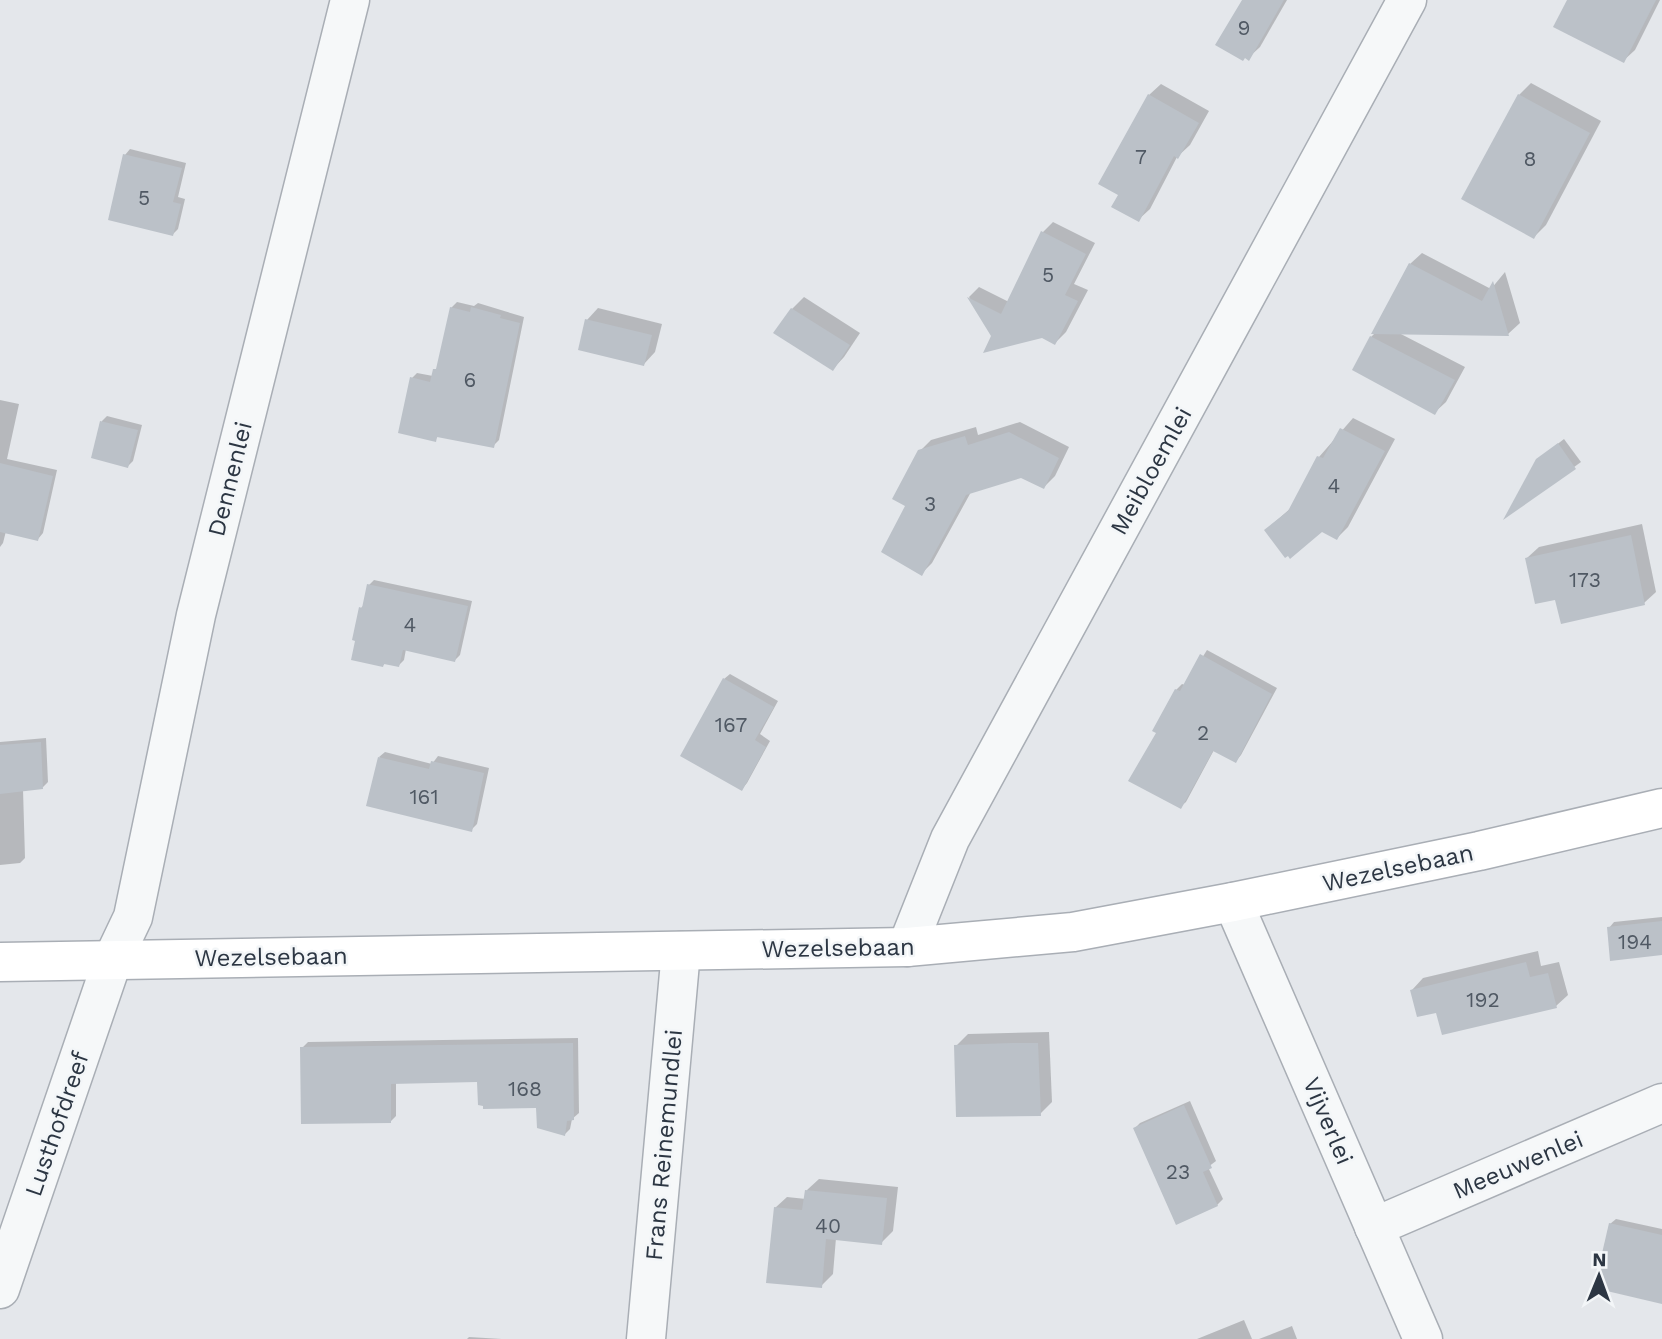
<svg xmlns="http://www.w3.org/2000/svg" width="1662" height="1339" font-family="'Work Sans',sans-serif">
	<style>
		.shadow { fill: #0003 }
		.building { fill: #bbc1c8 }
		.lines { fill: none; stroke-linecap: round; stroke-linejoin: round }
		.street-casing { stroke: #a9aeb5; stroke-width: 41 }
		.secondary-casing { stroke: #a9aeb5; stroke-width: 41 }
		.street { stroke: #f6f8f9; stroke-width: 38 }
		.secondary { stroke: #fff; stroke-width: 38 }
		.labels { text-anchor: middle; dominant-baseline: central; stroke-width: 5; stroke-linejoin: round; paint-order: stroke }
		.number-label { font-size: 21px; fill: #505964 }
		.street-label { font-size: 24px; fill: #2c3643; stroke: #f3f6f8 }
	</style>
	<rect width="100%" height="100%" fill="#e4e7eb"/>
	<g class="shadow">
		<polygon points="1244,0 1287,0 1260,47 1248,58"/>
		<polygon points="1569,0 1660,0 1635,50 1623,61"/>
		<polygon points="1531,83 1601,121 1546,225 1534,237 1519,95"/>
		<polygon points="1161,84 1209,111 1190,145 1177,157 1150,209 1138,220 1121,194 1149,95"/>
		<polygon points="130,149 186,163 178,197 185,199 178,229 173,234 125,155"/>
		<polygon points="1053,222 1095,243 1074,284 1088,290 1066,332 1055,343 1042,336 993,336 969,297 979,287 1009,302 1042,233"/>
		<polygon points="1422,253 1491,289 1505,272 1520,323 1508,334 1397,332 1465,367 1446,402 1434,413 1371,337 1376,332 1410,264"/>
		<polygon points="804,297 860,333 844,357 833,369 776,332 792,309"/>
		<polygon points="457,302 474,306 478,303 524,317 499,440 493,446 439,435 435,440 412,378 417,373 433,376 438,366 451,308"/>
		<polygon points="598,308 662,324 655,352 644,364 587,320"/>
		<polygon points="0,400 19,404 7,459 57,470 43,533 38,539 6,531 3,543 0,547"/>
		<polygon points="107,416 142,425 133,461 128,466 93,457 102,421"/>
		<polygon points="1353,418 1395,439 1348,527 1337,538 1321,530 1266,530 1292,507 1319,457"/>
		<polygon points="1020,422 1069,447 1055,476 1044,487 1021,477 971,492 932,563 921,574 907,506 920,451 931,440 976,427 978,435"/>
		<polygon points="1564,439 1581,462 1508,515 1537,460"/>
		<polygon points="1642,524 1656,592 1644,603 1556,598 1527,558 1539,547"/>
		<polygon points="374,580 472,601 460,655 455,660 406,649 404,660 398,666 386,663 383,665 361,608 365,604 369,585"/>
		<polygon points="1207,650 1277,688 1241,755 1236,761 1214,750 1186,802 1180,807 1158,732 1176,690 1182,684 1185,685"/>
		<polygon points="730,674 778,701 760,734 770,741 747,783 742,789 724,679"/>
		<polygon points="46,738 48,782 43,787 23,789 25,858 20,863 0,865 0,742"/>
		<polygon points="385,752 432,764 438,756 489,768 477,824 471,830 379,757"/>
		<polygon points="1662,917 1662,953 1609,928 1614,922"/>
		<polygon points="1538,951 1541,966 1559,962 1568,995 1556,1006 1438,1011 1412,990 1423,978"/>
		<polygon points="1049,1032 1052,1102 1040,1114 956,1046 968,1034"/>
		<polygon points="578,1038 579,1113 572,1119 570,1129 565,1134 538,1106 479,1080 396,1082 396,1116 390,1122 302,1048 308,1042"/>
		<polygon points="1190,1101 1216,1161 1208,1167 1223,1199 1217,1205 1135,1128 1140,1123"/>
		<polygon points="819,1179 898,1187 893,1231 881,1243 836,1238 833,1274 821,1286 775,1208 787,1197 806,1199 807,1190"/>
		<polygon points="1616,1219 1662,1229 1662,1302 1610,1224"/>
		<polygon points="1244,1320 1252,1339 1197,1339"/>
		<polygon points="1292,1326 1297,1339 1259,1339"/>
		<polygon points="469,1337 502,1339 467,1339"/>
	</g>
	<g class="building">
		<polygon points="1242,0 1284,0 1249,61 1245,58 1243,61 1215,45"/>
		<polygon points="1567,0 1656,0 1624,63 1553,27"/>
		<polygon points="1148,94 1199,123 1178,159 1174,156 1139,222 1111,207 1118,195 1098,184"/>
		<polygon points="1518,94 1590,133 1534,239 1461,199"/>
		<polygon points="123,154 182,168 173,202 181,204 173,236 108,220"/>
		<polygon points="1041,231 1086,254 1065,295 1078,301 1055,345 1042,338 983,353 991,336 967,297 1001,314"/>
		<polygon points="1409,263 1482,301 1493,281 1509,336 1371,334"/>
		<polygon points="450,307 470,312 471,307 501,315 500,318 520,323 494,448 437,437 436,442 398,433 410,377 430,382 433,369 436,369"/>
		<polygon points="791,308 850,345 833,371 773,333"/>
		<polygon points="585,319 652,335 644,366 578,350"/>
		<polygon points="1370,336 1455,380 1435,415 1352,370"/>
		<polygon points="100,421 138,430 128,468 91,458"/>
		<polygon points="1340,428 1385,451 1337,540 1322,532 1290,559 1288,556 1285,558 1264,530 1288,511 1317,456 1323,458"/>
		<polygon points="1009,432 1059,458 1044,489 1021,478 966,495 922,576 881,552 905,506 892,499 918,450 965,436 968,445"/>
		<polygon points="1558,443 1576,469 1503,520 1536,459"/>
		<polygon points="0,463 53,476 38,541 0,532"/>
		<polygon points="1631,535 1645,605 1561,624 1555,600 1535,604 1525,558"/>
		<polygon points="367,584 468,606 455,662 403,650 399,667 384,664 383,667 351,660 355,641 352,640 359,607 362,608"/>
		<polygon points="1200,654 1272,694 1236,763 1213,751 1181,809 1128,781 1156,733 1152,731 1175,689 1180,691"/>
		<polygon points="723,678 774,707 755,740 766,747 742,791 680,756"/>
		<polygon points="41,742 43,789 0,794 0,745"/>
		<polygon points="378,757 429,769 431,761 484,773 472,832 366,806"/>
		<polygon points="1662,921 1662,955 1610,961 1607,927"/>
		<polygon points="1526,962 1530,977 1548,973 1557,1008 1442,1035 1436,1013 1417,1017 1410,990"/>
		<polygon points="573,1043 574,1120 567,1121 565,1136 537,1128 536,1108 483,1109 483,1106 478,1105 477,1082 391,1084 391,1123 301,1124 300,1047"/>
		<polygon points="1012,1043 1038,1043 1041,1116 956,1117 954,1045"/>
		<polygon points="1184,1105 1212,1168 1203,1172 1218,1206 1176,1225 1133,1128"/>
		<polygon points="805,1190 887,1198 882,1245 826,1239 822,1288 766,1283 774,1207 802,1210"/>
		<polygon points="1609,1223 1662,1235 1662,1304 1594,1288"/>
	</g>
	<g class="lines">
		<defs>
			<g id="street">
				<polyline points="1233,902 1423,1339"/>
				<polyline points="907,947 950,839 1407,0"/>
				<polyline points="1374,1227 1662,1103"/>
				<polyline points="0,1289 113,959 133,917 196,615 350,0"/>
				<polyline points="646,1339 681,951"/>
			</g>
			<polyline id="secondary" points="0,962 907,947 1073,932 1233,902 1479,851 1662,808"/>
		</defs>
		<use href="#street" class="street-casing"/>
		<use href="#secondary" class="secondary-casing"/>
		<use href="#street" class="street"/>
		<use href="#secondary" class="secondary"/>
	</g>
	<g class="labels">
		<g class="number-label">
			<text x="1244" y="27">9</text>
			<text x="1141" y="156">7</text>
			<text x="1530" y="158">8</text>
			<text x="144" y="197">5</text>
			<text x="1048" y="274">5</text>
			<text x="470" y="379">6</text>
			<text x="1334" y="485">4</text>
			<text x="930" y="503">3</text>
			<text x="1585" y="579">173</text>
			<text x="410" y="624">4</text>
			<text x="731" y="724">167</text>
			<text x="1203" y="732">2</text>
			<text x="424" y="796">161</text>
			<text x="1635" y="941">194</text>
			<text x="1483" y="999">192</text>
			<text x="525" y="1088">168</text>
			<text x="1178" y="1171">23</text>
			<text x="828" y="1225">40</text>
		</g>
		<g class="street-label">
			<text transform="translate(1151 471) rotate(-61)">Meibloemlei</text>
			<text transform="translate(230 479) rotate(-76)">Dennenlei</text>
			<text transform="translate(1398 868) rotate(-12)">Wezelsebaan</text>
			<text transform="translate(838 948) rotate(-1)">Wezelsebaan</text>
			<text transform="translate(271 957) rotate(-1)">Wezelsebaan</text>
			<text transform="translate(1328 1121) rotate(67)">Vijverlei</text>
			<text transform="translate(57 1124) rotate(-71)">Lusthofdreef</text>
			<text transform="translate(664 1145) rotate(-85)">Frans Reinemundlei</text>
			<text transform="translate(1518 1165) rotate(-23)">Meeuwenlei</text>
		</g>
	</g>
	<g transform="translate(1599 1276) rotate(1)" stroke="#f3f6f8" stroke-width="5" paint-order="stroke">
	<path d="M0-5L12 26L0 18L-12 26Z" fill="#2c3643"/>
	<text y="-10" font-size="19" font-weight="bold" text-anchor="middle" fill="#2c3643">N</text>
	</g>
</svg>
